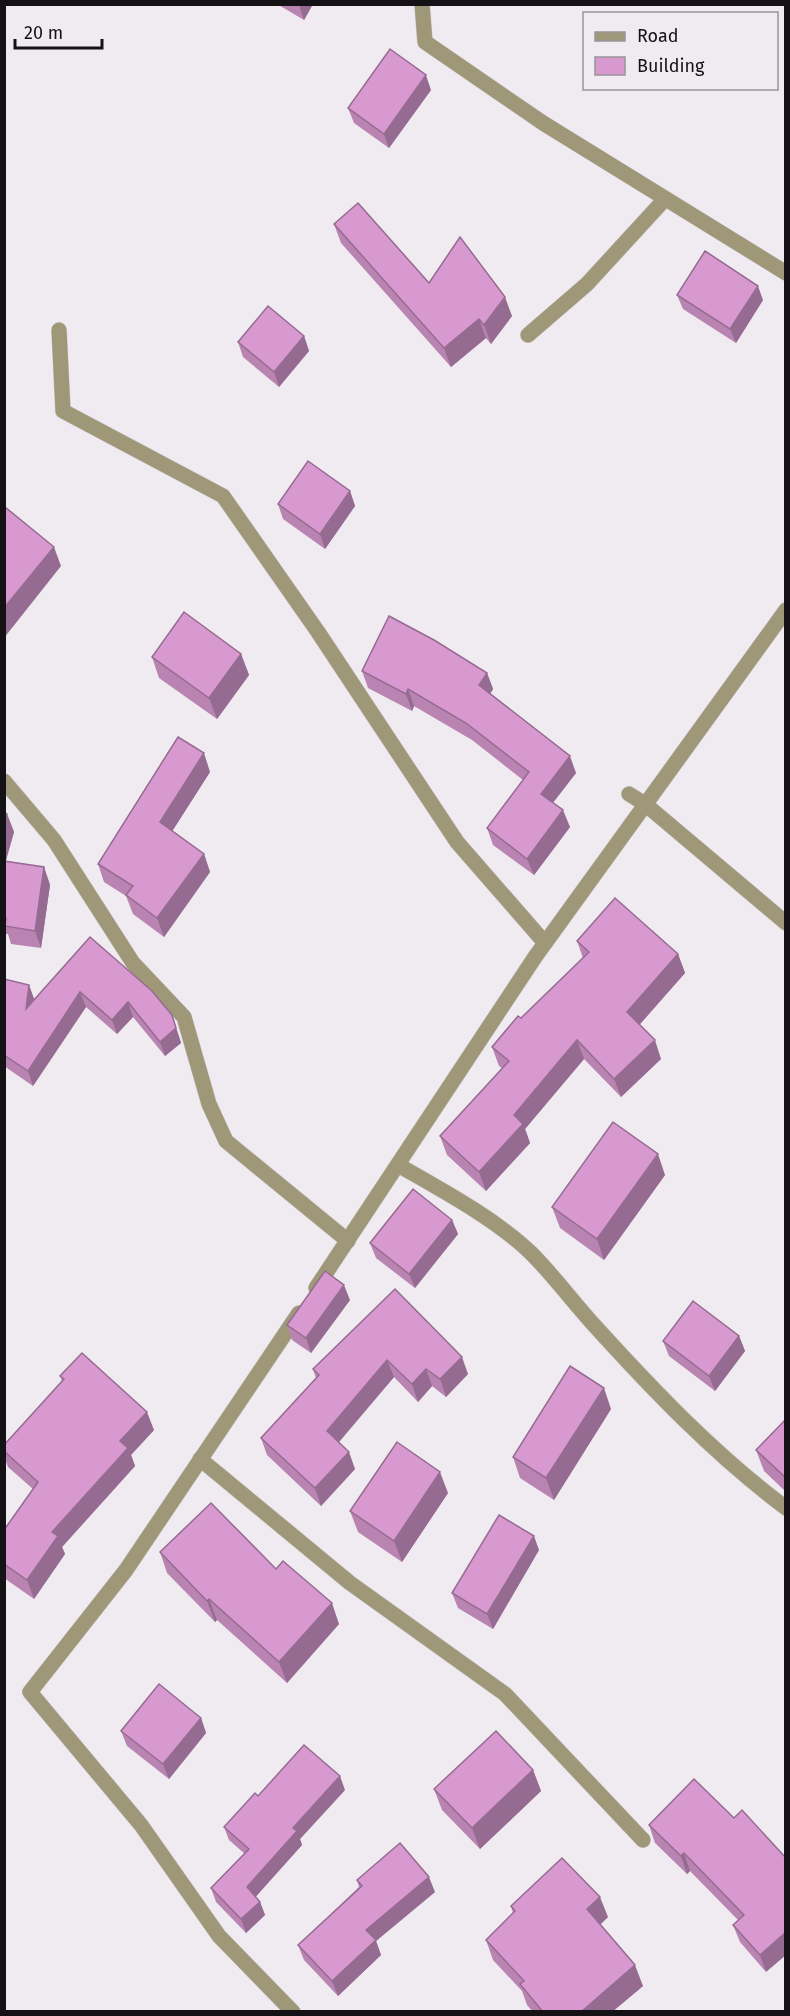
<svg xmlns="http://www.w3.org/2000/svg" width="790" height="2016" font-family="'Fira Sans',sans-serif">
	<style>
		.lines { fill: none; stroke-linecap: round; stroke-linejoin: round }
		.minor-casing { stroke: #cdc8ce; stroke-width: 16 }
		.minor { stroke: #9e9878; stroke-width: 15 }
		.wall { fill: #b984b2 }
		.shaded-wall { fill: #966b91 }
		.building { fill: #d799cf; stroke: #966b91; stroke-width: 1.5 }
	</style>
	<rect width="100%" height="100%" fill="#f0ebf1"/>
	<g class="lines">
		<defs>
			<g id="minor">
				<polyline points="422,4 425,42 543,123 786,273"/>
				<polyline points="59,330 63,411 223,496 318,632 457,842 545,943"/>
				<polyline points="528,335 587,284 665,199"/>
				<polyline points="4,781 54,840 133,963 184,1017 209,1104 226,1141 348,1241"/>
				<polyline points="629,794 645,804 786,923"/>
				<path d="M398 1165C440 1189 496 1219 531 1253 554 1276 573 1302 594 1325 653 1390 715 1455 786 1508"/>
				<polyline points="316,1288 535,957 786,610"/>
				<polyline points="200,1459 350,1583 505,1694 643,1840"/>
				<polyline points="293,2012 219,1936 141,1825 30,1692 126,1570 299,1313"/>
			</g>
		</defs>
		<use href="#minor" class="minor-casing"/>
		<use href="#minor" class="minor"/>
	</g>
	<g class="wall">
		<polygon points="277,4 313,4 304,20"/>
		<polygon points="431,90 389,148 354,123 348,108"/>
		<polygon points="334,224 429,283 512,316 491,344 486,338 451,367 341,243"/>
		<polygon points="677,295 763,300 736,343 683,309"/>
		<polygon points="304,336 309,351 279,387 243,357 238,342"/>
		<polygon points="350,491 355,506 325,549 283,519 278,504"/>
		<polygon points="241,654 249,675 217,719 159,678 152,657"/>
		<polygon points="362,671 487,673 493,689 490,694 576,773 553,803 570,827 534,875 493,845 487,828 523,780 472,740 414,706 412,711 368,688"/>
		<polygon points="210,772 172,831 204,854 210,872 164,937 133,914 126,896 104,882 98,864"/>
		<polygon points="7,814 14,832 6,861 44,867 50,885 41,948 11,944 8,934 4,934 4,824"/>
		<polygon points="90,937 172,1015 181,1043 165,1056 133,1017 117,1034 86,1007 33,1086 4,1066 4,979 29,985 34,999"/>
		<polygon points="577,941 678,954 685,973 639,1025 661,1059 621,1097 584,1059 525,1129 530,1143 486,1191 447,1155 440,1136 502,1068 499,1066 492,1047 583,958"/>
		<polygon points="665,1175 604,1260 560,1228 552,1207"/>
		<polygon points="452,1220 458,1234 415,1288 376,1258 370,1243"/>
		<polygon points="395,1289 468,1374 446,1397 432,1386 418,1402 394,1377 339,1442 355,1469 321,1506 267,1455 261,1438 316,1378 313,1369"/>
		<polygon points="350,1300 311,1353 292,1340 287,1325"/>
		<polygon points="739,1336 745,1351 715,1391 669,1356 663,1341"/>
		<polygon points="60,1376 154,1430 131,1455 135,1466 62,1547 65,1554 34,1599 4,1578 4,1530 33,1489 8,1467 4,1456 4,1445 62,1381"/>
		<polygon points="611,1409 554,1500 520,1478 513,1457"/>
		<polygon points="786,1419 786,1492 764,1471 756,1450"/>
		<polygon points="448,1493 402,1562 358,1532 350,1511"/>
		<polygon points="539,1550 493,1629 458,1608 452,1593"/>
		<polygon points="160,1552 276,1569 339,1624 287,1683 217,1620 215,1622 167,1573"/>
		<polygon points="201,1718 206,1733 169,1779 127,1746 121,1731"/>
		<polygon points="533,1770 541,1791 480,1849 442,1810 434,1789"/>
		<polygon points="345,1790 300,1839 302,1845 255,1897 260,1902 265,1915 246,1933 216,1902 211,1888 245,1854 229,1840 224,1827 258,1796"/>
		<polygon points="734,1818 766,1972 740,1942 733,1925 738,1920 690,1871 687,1874 655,1843 649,1825"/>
		<polygon points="357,1880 435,1892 376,1941 381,1955 338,1996 304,1960 298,1945 359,1887"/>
		<polygon points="511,1906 608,1917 600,1924 643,1986 612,2012 533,2012 527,2005 522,1991 493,1960 486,1940 513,1913"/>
	</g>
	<g class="shaded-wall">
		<polygon points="299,4 313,4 304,20 299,5"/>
		<polygon points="426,75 431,90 389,148 384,134"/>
		<polygon points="758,286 763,300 736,343 730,329"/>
		<polygon points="505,297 512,316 491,344 484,325"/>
		<polygon points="479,319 486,338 451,367 444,348"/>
		<polygon points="304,336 309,351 279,387 274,372"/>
		<polygon points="350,491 355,506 325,549 320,534"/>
		<polygon points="54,547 61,566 4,638 4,608"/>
		<polygon points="241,654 249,675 217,719 209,698"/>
		<polygon points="487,673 493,689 485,702 479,685"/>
		<polygon points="408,689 414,706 412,711 406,694"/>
		<polygon points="204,753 210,772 166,841 160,822"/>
		<polygon points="570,756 576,773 547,810 541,794"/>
		<polygon points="563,810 570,827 534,875 527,859"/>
		<polygon points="7,814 14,832 4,866 4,824"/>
		<polygon points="204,854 210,872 164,937 157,918"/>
		<polygon points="44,867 50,885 41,948 35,931"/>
		<polygon points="678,954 685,973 634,1031 627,1012"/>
		<polygon points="29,985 34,999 26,1009"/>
		<polygon points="80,992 86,1007 33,1086 28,1071"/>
		<polygon points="128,1002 133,1017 117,1034 112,1020"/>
		<polygon points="172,1015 181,1043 165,1056 160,1042"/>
		<polygon points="577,1040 584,1059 525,1129 530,1143 486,1191 479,1172 514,1115"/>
		<polygon points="655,1040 661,1059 621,1097 614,1079"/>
		<polygon points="658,1154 665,1175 604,1260 597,1239"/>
		<polygon points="452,1220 458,1234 415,1288 409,1274"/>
		<polygon points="344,1285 350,1300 311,1353 306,1338"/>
		<polygon points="739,1336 745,1351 715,1391 709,1376"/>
		<polygon points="462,1357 468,1374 446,1397 440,1379"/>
		<polygon points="387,1360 394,1377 333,1449 327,1431"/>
		<polygon points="426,1369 432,1386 418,1402 412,1384"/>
		<polygon points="604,1388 611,1409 554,1500 546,1478"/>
		<polygon points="147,1412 154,1430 131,1455 135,1466 62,1547 65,1554 34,1599 27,1580 52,1532 120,1441"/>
		<polygon points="349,1452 355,1469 321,1506 315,1488"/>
		<polygon points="440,1472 448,1493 402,1562 394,1541"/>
		<polygon points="534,1536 539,1550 493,1629 487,1614"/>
		<polygon points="209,1599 217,1620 215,1622 207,1601"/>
		<polygon points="332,1603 339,1624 287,1683 279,1662"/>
		<polygon points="201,1718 206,1733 169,1779 163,1764"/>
		<polygon points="533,1770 541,1791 480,1849 472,1828"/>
		<polygon points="340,1776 345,1790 300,1839 302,1845 252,1901 247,1887 293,1828"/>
		<polygon points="684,1853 690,1871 687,1874 681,1856"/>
		<polygon points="429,1877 435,1892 376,1941 381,1955 338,1996 332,1981 366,1930"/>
		<polygon points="600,1897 608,1917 595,1930 587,1909"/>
		<polygon points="260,1902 265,1915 246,1933 241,1919"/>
		<polygon points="786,1932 786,1955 766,1972 760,1955"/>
		<polygon points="635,1965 643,1986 612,2012 581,2012"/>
	</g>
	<g class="building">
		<polygon points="390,49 426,75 384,134 348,108"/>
		<polygon points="358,203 429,283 460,237 505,297 484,325 479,319 444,348 334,224"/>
		<polygon points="705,251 758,286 730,329 677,295"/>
		<polygon points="268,306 304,336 274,372 238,342"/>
		<polygon points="308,461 350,491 320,534 278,504"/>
		<polygon points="5,507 54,547 4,608 4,508"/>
		<polygon points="184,612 241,654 209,698 152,657"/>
		<polygon points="389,616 434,640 487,673 479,685 570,756 541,794 563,810 527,859 487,828 529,772 466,723 408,689 406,694 362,671"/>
		<polygon points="178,737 204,753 160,822 204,854 157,918 126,895 133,886 98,864"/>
		<polygon points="4,813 7,814 4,824"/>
		<polygon points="4,861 44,867 35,931 5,926 6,918 4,917"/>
		<polygon points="615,898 678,954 627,1012 655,1040 614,1079 577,1040 514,1115 523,1124 479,1172 440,1136 509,1061 492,1047 518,1016 521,1018 589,952 577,941"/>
		<polygon points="90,937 152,991 172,1015 176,1028 160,1042 128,1002 112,1020 80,992 28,1071 4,1055 4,979 29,985 26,1009"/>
		<polygon points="613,1122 658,1154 597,1239 552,1207"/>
		<polygon points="413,1189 452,1220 409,1274 370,1243"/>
		<polygon points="325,1271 344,1285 306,1338 287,1325"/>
		<polygon points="395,1289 462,1357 440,1379 426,1369 412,1384 387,1360 327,1431 349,1452 315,1488 261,1438 319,1375 313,1369"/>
		<polygon points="693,1301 739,1336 709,1376 663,1341"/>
		<polygon points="82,1353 147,1412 120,1441 128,1448 52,1532 58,1536 27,1580 4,1564 4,1530 38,1482 4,1451 4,1445 64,1379 60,1376"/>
		<polygon points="570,1366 604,1388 546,1478 513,1457"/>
		<polygon points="786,1419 786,1478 756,1450"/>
		<polygon points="397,1442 440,1472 394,1541 350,1511"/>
		<polygon points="211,1503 276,1569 283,1561 332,1603 279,1662 209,1599 207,1601 160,1552"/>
		<polygon points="499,1515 534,1536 487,1614 452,1593"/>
		<polygon points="159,1684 201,1718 163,1764 121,1731"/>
		<polygon points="496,1731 533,1770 472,1828 434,1789"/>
		<polygon points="304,1745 340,1776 293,1828 297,1831 247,1887 260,1902 241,1919 211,1888 249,1849 224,1827 255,1793 258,1796"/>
		<polygon points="694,1779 734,1818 742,1810 786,1858 786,1932 760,1955 733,1925 744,1915 684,1853 681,1856 649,1825"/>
		<polygon points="400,1843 429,1877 366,1930 376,1940 332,1981 298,1945 362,1886 357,1880"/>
		<polygon points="562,1858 600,1897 587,1909 635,1965 581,2012 543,2012 520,1984 524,1981 486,1940 515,1911 511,1906"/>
	</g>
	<rect width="790" height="2016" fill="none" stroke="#141214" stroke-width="12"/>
	<rect x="583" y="12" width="195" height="78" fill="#f0ebf1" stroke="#989499" stroke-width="1.5"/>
	<rect x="595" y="32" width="30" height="9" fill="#9e9878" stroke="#989499" stroke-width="1.5"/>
	<text x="637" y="42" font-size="18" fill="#141214">Road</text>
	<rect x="595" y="57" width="30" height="18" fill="#d799cf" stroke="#989499" stroke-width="1.5"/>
	<text x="637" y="72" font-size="18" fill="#141214">Building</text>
	<path d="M15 39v9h87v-9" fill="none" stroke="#141214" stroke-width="3"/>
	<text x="24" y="39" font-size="18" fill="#141214" stroke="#f0ebf1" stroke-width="4.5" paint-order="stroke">20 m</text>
</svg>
